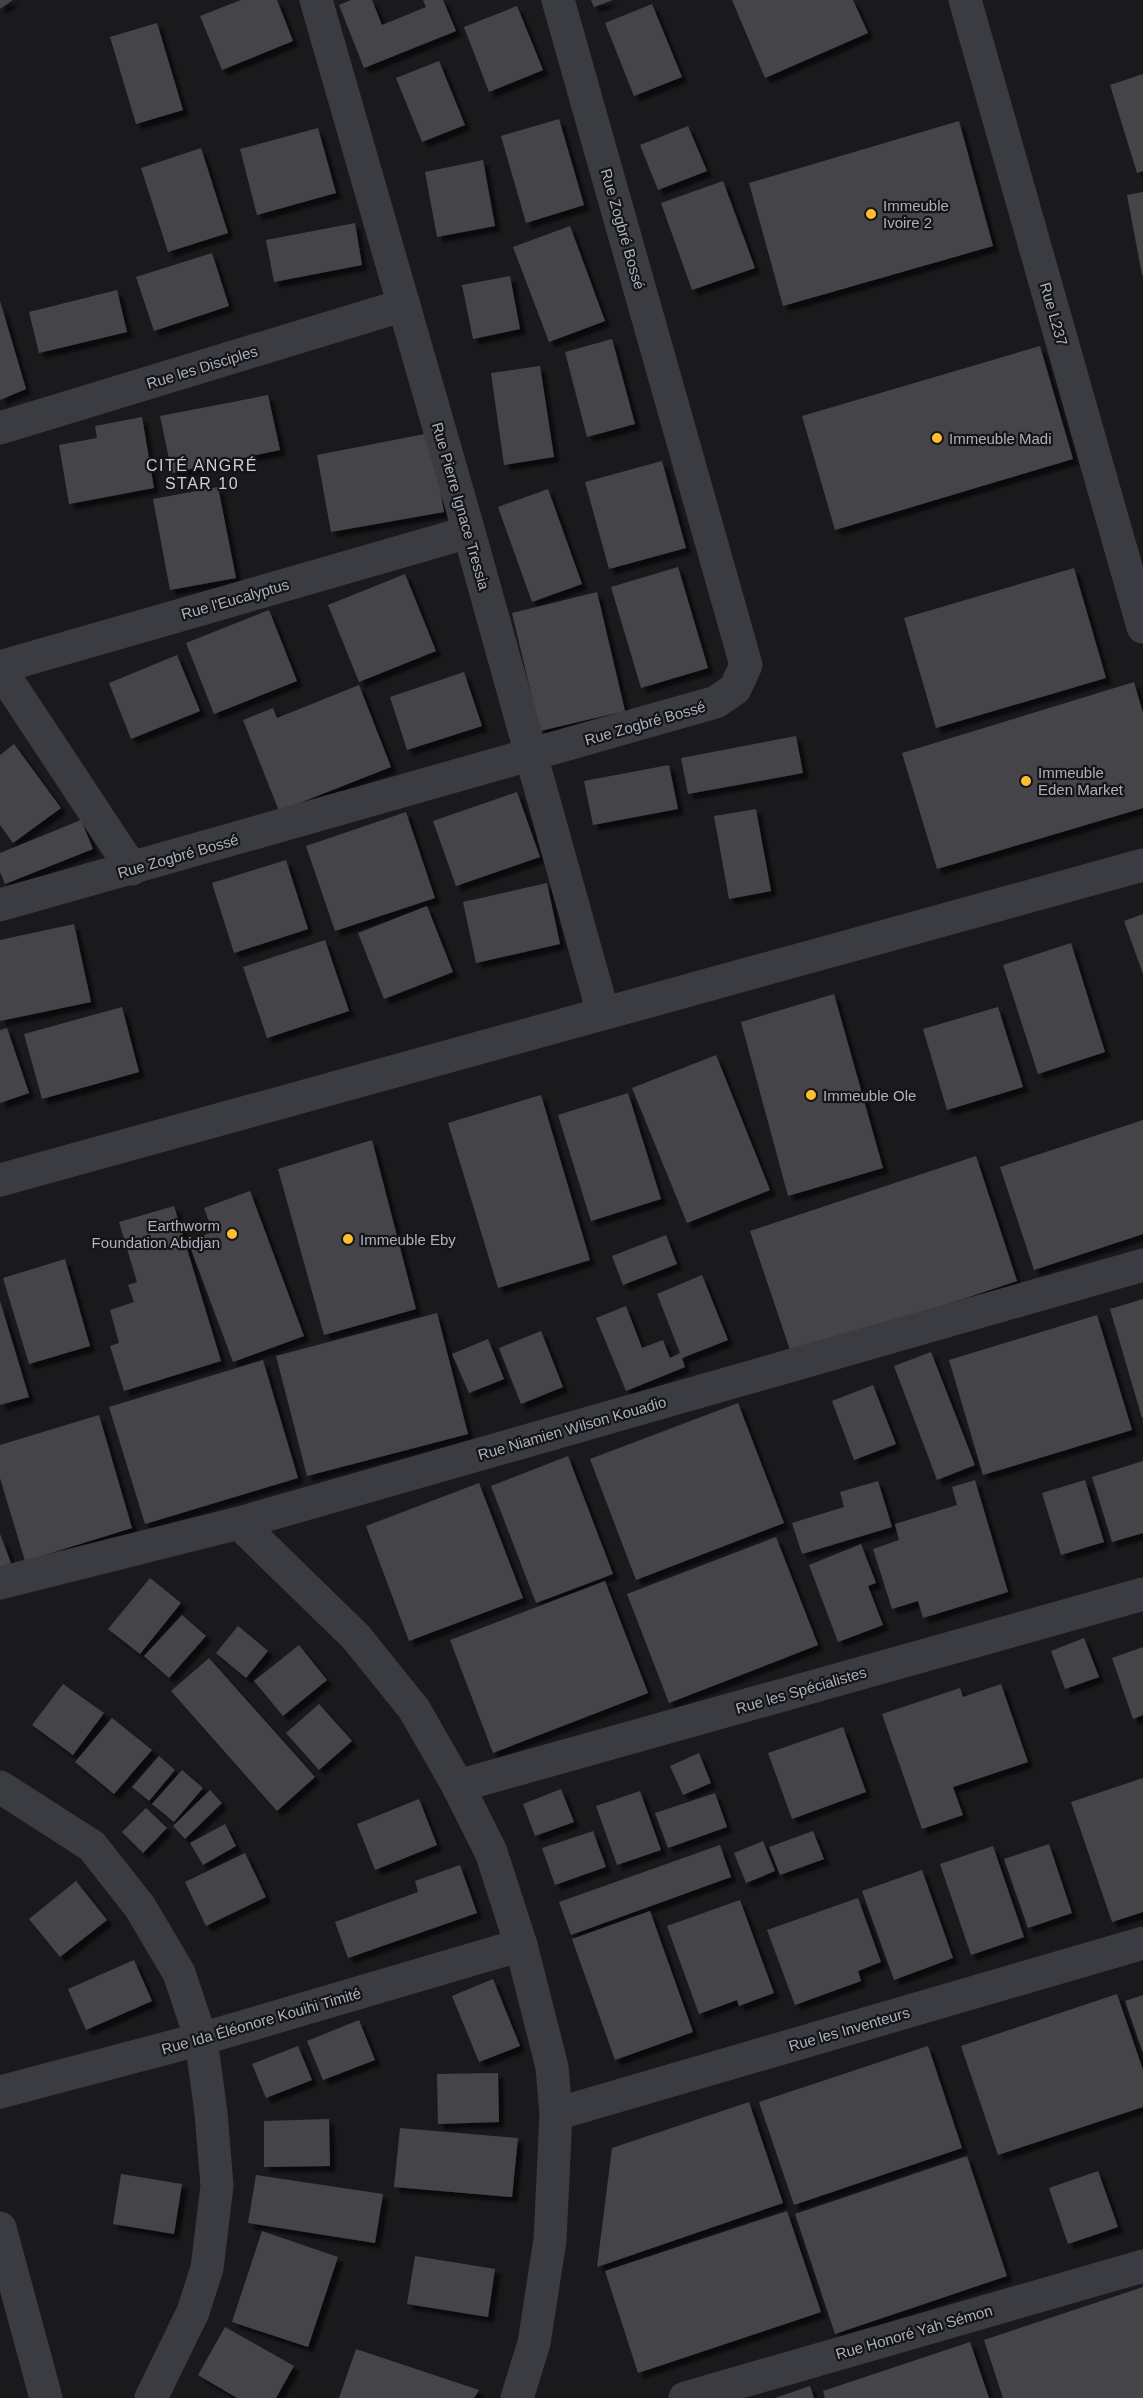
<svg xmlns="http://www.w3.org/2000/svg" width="1143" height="2398" font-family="Arial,sans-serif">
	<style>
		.building { fill: #44454a; filter: url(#shadow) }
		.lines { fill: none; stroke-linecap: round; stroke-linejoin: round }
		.minor { stroke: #3b3c42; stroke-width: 33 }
		.poi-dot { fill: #ffbe30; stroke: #151518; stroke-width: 2 }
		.labels { text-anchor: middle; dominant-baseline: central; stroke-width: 4.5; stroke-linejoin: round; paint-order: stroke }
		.poi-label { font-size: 15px; fill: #acb1be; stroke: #151518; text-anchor: start }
		.street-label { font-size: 15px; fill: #acb1be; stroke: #151518 }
		.neighbourhood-label { font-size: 16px; letter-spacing: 1.5px; fill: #cdd0d9; stroke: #151518 }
	</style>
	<defs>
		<filter id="shadow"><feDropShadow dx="5.5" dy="5.5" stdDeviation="1.5" flood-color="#0009"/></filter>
	</defs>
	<rect width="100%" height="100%" fill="#1a1a1d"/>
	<g class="building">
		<polygon points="0,0 13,0 0,9"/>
		<polygon points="241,0 277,0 293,41 222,70 200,16"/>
		<polygon points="351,0 372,0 382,25 426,7 423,0 443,0 456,31 364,68 339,5"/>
		<polygon points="591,0 613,0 594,7"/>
		<polygon points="732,0 853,0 868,33 765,78"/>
		<polygon points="652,4 682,77 634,96 605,23"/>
		<polygon points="517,6 543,70 489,92 464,27"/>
		<polygon points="157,23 183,110 136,124 110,37"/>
		<polygon points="439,61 465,125 422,142 396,78"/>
		<polygon points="1143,74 1143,171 1137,173 1110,85"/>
		<polygon points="559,119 584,205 526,223 501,136"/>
		<polygon points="959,121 993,246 783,306 749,183"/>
		<polygon points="688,126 707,171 658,190 640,145"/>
		<polygon points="318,128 336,193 257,215 240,149"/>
		<polygon points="201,148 228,233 168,252 141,168"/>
		<polygon points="483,160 495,226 437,237 425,172"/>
		<polygon points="723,181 755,268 692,290 661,203"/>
		<polygon points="1143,192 1143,275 1142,275 1127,195"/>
		<polygon points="355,223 362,265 274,282 266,240"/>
		<polygon points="570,226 605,321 549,342 513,247"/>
		<polygon points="212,253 229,306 154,331 136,277"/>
		<polygon points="510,276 520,329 473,339 462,285"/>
		<polygon points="117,290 127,332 39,353 29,312"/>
		<polygon points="0,301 26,389 0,400"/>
		<polygon points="612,339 635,424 587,437 565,352"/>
		<polygon points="1040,346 1073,459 835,530 802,416"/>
		<polygon points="540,366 554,457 504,465 491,373"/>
		<polygon points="268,395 280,450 172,473 160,416"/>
		<polygon points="142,417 154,488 69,504 59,445 97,438 95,426"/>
		<polygon points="430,433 444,512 331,532 317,455"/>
		<polygon points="662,461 686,548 609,569 585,482"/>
		<polygon points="218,487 236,578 170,590 153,499"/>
		<polygon points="548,489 582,584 532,602 498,507"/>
		<polygon points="678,567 708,668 641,688 611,587"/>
		<polygon points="1074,568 1106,678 936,728 904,618"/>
		<polygon points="405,574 436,651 359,682 328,605"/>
		<polygon points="597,592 625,711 540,731 512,613"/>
		<polygon points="269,610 297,681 214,714 186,643"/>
		<polygon points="177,655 200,711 131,739 109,683"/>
		<polygon points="464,672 482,726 407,750 390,697"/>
		<polygon points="1134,682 1143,713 1143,808 937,869 902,753"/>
		<polygon points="359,685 391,767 279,811 243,720 273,708 277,718"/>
		<polygon points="796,736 803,773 688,794 681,758"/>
		<polygon points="14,744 61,808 13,843 0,825 0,755"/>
		<polygon points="669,765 678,809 593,825 584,781"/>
		<polygon points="517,792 540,857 456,886 433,821"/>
		<polygon points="756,809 771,891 729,899 714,816"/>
		<polygon points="406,812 435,898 335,931 306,846"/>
		<polygon points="81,820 93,849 5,884 0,872 0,853"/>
		<polygon points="286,860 308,929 234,953 212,883"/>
		<polygon points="547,883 560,944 476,963 463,902"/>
		<polygon points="427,906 453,972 384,999 358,933"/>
		<polygon points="1143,914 1143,974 1124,921"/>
		<polygon points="74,924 91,1002 0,1021 0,940"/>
		<polygon points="325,940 349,1011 267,1038 243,967"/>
		<polygon points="1071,943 1105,1052 1038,1074 1003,965"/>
		<polygon points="834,994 883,1168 788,1196 741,1022"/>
		<polygon points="122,1007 139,1072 42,1099 24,1034"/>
		<polygon points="998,1007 1023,1087 947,1110 923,1029"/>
		<polygon points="7,1028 29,1093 0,1103 0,1030"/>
		<polygon points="716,1055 770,1190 687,1223 632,1088"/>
		<polygon points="628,1093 661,1199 591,1221 558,1115"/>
		<polygon points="541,1095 590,1260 498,1288 448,1123"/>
		<polygon points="1143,1120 1143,1234 1034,1270 1000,1167"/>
		<polygon points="372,1140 416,1309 324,1335 278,1169"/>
		<polygon points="976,1156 1017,1281 792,1356 750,1231"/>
		<polygon points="250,1191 304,1336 233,1362 188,1241 213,1232 204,1208"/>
		<polygon points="174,1206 221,1361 124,1391 110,1346 119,1343 110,1310 134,1302 128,1285 137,1282 119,1222"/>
		<polygon points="666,1235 677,1264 623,1285 612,1256"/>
		<polygon points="65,1259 90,1346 29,1364 3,1278"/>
		<polygon points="702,1275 728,1340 682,1358 685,1367 626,1391 596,1318 626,1306 642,1348 663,1340 670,1358 680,1353 657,1294"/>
		<polygon points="1143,1299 1143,1417 1142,1418 1110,1309"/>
		<polygon points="0,1301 29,1397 0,1405"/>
		<polygon points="437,1313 468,1434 307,1476 276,1356"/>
		<polygon points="1097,1315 1132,1430 983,1475 949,1360"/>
		<polygon points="541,1331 563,1387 521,1404 499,1348"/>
		<polygon points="488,1339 504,1379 469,1393 452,1354"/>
		<polygon points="931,1352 975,1465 937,1480 894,1366"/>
		<polygon points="263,1360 298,1478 145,1524 109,1407"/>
		<polygon points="873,1385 896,1444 854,1460 832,1401"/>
		<polygon points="738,1403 784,1523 636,1580 590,1459"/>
		<polygon points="99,1415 132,1528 25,1561 0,1478 0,1445"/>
		<polygon points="568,1456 613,1574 536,1603 491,1486"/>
		<polygon points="1143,1461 1143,1533 1112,1542 1092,1477"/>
		<polygon points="975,1480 1008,1592 923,1618 918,1601 892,1609 873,1549 899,1540 895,1524 957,1505 952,1487"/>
		<polygon points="1085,1480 1104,1542 1061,1555 1042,1493"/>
		<polygon points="878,1481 892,1527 802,1554 792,1523 844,1507 840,1492"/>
		<polygon points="479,1483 523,1598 409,1641 366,1526"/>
		<polygon points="0,1534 11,1563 0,1567"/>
		<polygon points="776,1537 818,1645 669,1703 627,1594"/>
		<polygon points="861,1544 876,1583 868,1586 883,1625 838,1642 809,1565"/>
		<polygon points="150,1578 181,1603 140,1654 108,1629"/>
		<polygon points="605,1581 648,1693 493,1753 450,1640"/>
		<polygon points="182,1615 206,1636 169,1678 144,1656"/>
		<polygon points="238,1626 268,1651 246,1678 216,1653"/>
		<polygon points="1084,1638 1099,1677 1065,1689 1051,1651"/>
		<polygon points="299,1645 327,1680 283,1716 254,1681"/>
		<polygon points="1143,1647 1143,1715 1133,1719 1112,1658"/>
		<polygon points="209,1658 315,1777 277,1811 171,1691"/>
		<polygon points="63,1684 104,1713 73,1755 32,1725"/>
		<polygon points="1001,1684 1028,1762 953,1787 963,1815 922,1829 882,1714 960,1688 963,1697"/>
		<polygon points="319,1704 352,1741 319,1770 286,1733"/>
		<polygon points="112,1718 152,1750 114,1794 75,1762"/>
		<polygon points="843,1727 866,1792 792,1819 768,1753"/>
		<polygon points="699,1753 711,1783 683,1795 670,1766"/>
		<polygon points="159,1756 175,1770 149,1801 132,1787"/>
		<polygon points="182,1770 203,1788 174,1822 152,1804"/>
		<polygon points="1143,1778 1143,1912 1112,1922 1071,1802"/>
		<polygon points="561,1789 574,1822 535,1836 523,1804"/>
		<polygon points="210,1790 222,1803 185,1839 173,1826"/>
		<polygon points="640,1791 661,1850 617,1865 596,1806"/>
		<polygon points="715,1793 727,1827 668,1848 655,1813"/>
		<polygon points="419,1799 437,1845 375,1870 357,1824"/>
		<polygon points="146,1808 167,1828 143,1853 122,1832"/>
		<polygon points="225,1824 236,1846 203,1865 190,1843"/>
		<polygon points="593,1831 606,1867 555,1885 542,1848"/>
		<polygon points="813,1831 824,1859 780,1875 769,1847"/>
		<polygon points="763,1841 775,1871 746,1883 734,1853"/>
		<polygon points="1049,1844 1072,1913 1028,1928 1004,1859"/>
		<polygon points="720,1845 731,1877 571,1935 559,1902"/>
		<polygon points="993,1846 1024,1937 971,1955 940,1864"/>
		<polygon points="245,1853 266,1897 206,1926 185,1882"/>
		<polygon points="460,1865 477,1913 348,1958 335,1922 418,1892 415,1881"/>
		<polygon points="922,1870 953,1958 894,1980 862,1891"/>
		<polygon points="76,1881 107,1920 60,1957 29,1919"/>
		<polygon points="858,1898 881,1962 858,1971 861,1981 795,2005 767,1930"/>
		<polygon points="740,1900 774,1993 739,2006 737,2000 699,2014 667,1926"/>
		<polygon points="650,1911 693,2032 615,2060 572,1939"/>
		<polygon points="134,1960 152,2001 86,2030 68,1989"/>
		<polygon points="493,1979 520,2046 479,2062 452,1996"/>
		<polygon points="1117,1994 1143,2070 1143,2107 998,2155 961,2046"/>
		<polygon points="1143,1995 1143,2053 1125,2001"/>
		<polygon points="359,2020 375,2060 323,2080 307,2041"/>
		<polygon points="298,2046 312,2080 266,2098 252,2064"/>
		<polygon points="928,2046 962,2148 794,2205 759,2102"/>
		<polygon points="498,2073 499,2122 438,2124 437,2074"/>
		<polygon points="749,2102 783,2203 597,2267 612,2148"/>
		<polygon points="329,2119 330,2166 264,2167 264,2121"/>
		<polygon points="400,2128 518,2138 512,2197 394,2187"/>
		<polygon points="967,2156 1007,2276 835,2334 795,2214"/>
		<polygon points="1098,2171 1118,2227 1068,2244 1049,2188"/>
		<polygon points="121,2174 182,2184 174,2234 113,2224"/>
		<polygon points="256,2175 383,2194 375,2243 248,2223"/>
		<polygon points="787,2211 821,2312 638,2373 605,2271"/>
		<polygon points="262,2231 338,2257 308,2347 232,2322"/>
		<polygon points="415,2256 495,2269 488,2317 407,2304"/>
		<polygon points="1143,2287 1143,2398 1003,2398 984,2340"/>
		<polygon points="225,2327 294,2366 276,2398 237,2398 198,2375"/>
		<polygon points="970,2342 989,2398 825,2398 823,2391"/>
		<polygon points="356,2349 479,2390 474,2398 339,2398"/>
		<polygon points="810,2386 814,2398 775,2398"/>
	</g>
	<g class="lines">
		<g class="minor">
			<polyline points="316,0 469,532 603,1013"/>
			<polyline points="965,0 1143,627"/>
			<polyline points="0,428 404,305"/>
			<polyline points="0,667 469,532"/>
			<polyline points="0,669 132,869"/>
			<polyline points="0,905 716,702 735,689 746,665 558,0"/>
			<polyline points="0,1180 1143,865"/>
			<polyline points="239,1523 356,1637 414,1709 458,1786 491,1852 521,1945 552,2067 556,2114 550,2240 534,2343 517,2398"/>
			<polyline points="0,1583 239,1523 1143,1265"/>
			<polyline points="458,1786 1143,1594"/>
			<polyline points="0,1787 92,1846 140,1907 179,1973 201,2039 211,2113 217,2186 207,2268 193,2312 151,2398"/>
			<polyline points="0,2092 201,2039 521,1945"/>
			<polyline points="556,2114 1143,1943"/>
			<polyline points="0,2228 46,2398"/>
			<polyline points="685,2398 1143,2266"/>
		</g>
	</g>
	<g class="poi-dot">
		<circle cx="871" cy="214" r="6"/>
		<circle cx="937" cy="438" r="6"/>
		<circle cx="1026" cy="781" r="6"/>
		<circle cx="811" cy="1095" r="6"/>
		<circle cx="232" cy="1234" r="6"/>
		<circle cx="348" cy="1239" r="6"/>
	</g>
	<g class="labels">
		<g class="poi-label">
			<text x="883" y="205">Immeuble<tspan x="883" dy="17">Ivoire 2</tspan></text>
			<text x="949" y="438">Immeuble Madi</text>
			<text x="1038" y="772">Immeuble<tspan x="1038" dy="17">Eden Market</tspan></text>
			<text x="823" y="1095">Immeuble Ole</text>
			<text x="220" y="1225" text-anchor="end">Earthworm<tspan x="220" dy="17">Foundation Abidjan</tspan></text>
			<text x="360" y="1239">Immeuble Eby</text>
		</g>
		<g class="street-label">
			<text transform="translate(623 229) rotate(74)">Rue Zogbré Bossé</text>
			<text transform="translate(1054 314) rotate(74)">Rue L237</text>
			<text transform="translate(202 367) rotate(-17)">Rue les Disciples</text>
			<text transform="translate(461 506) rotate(74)">Rue Pierre Ignace Tressia</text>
			<text transform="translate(235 599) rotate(-16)">Rue l'Eucalyptus</text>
			<text transform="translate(645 723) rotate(-16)">Rue Zogbré Bossé</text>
			<text transform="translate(178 856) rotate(-16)">Rue Zogbré Bossé</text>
			<text transform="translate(572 1428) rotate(-16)">Rue Niamien Wilson Kouadio</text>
			<text transform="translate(801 1690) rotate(-16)">Rue les Spécialistes</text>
			<text transform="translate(261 2021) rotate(-16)">Rue Ida Éléonore Kouihi Timité</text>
			<text transform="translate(849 2029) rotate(-16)">Rue les Inventeurs</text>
			<text transform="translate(914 2332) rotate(-16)">Rue Honoré Yah Sémon</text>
		</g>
		<g class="neighbourhood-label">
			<text x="202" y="465">CITÉ ANGRÉ<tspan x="202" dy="18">STAR 10</tspan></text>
		</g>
	</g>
</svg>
